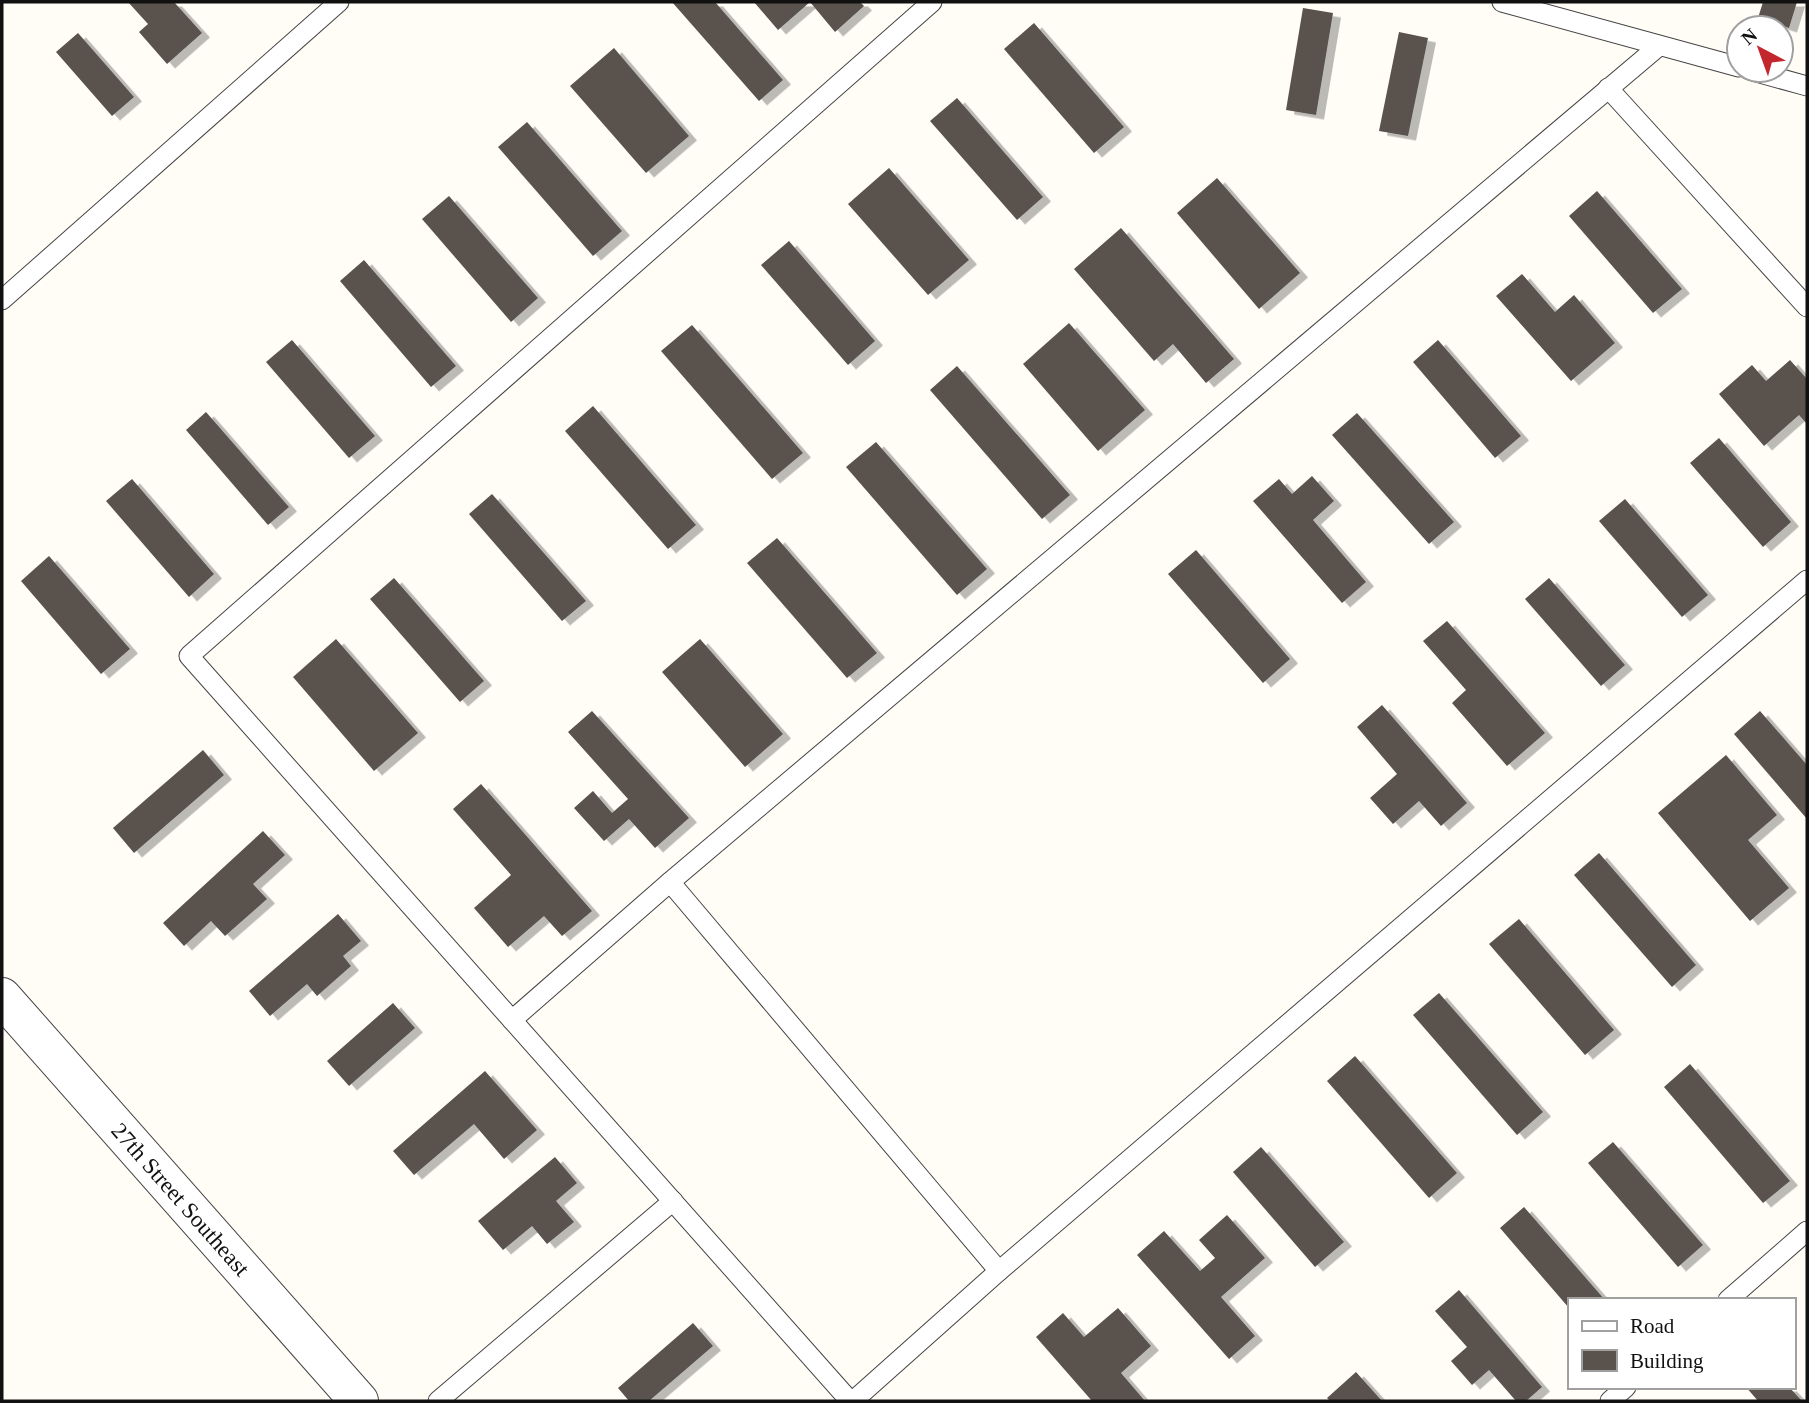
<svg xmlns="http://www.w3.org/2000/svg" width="1809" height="1403" font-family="Georgia,serif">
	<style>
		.building { fill: #5a524d; filter: url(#shadow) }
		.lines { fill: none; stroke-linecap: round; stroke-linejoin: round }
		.service-casing { stroke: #444; stroke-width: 21 }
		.tertiary-casing { stroke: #444; stroke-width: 40 }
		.service { stroke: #fff; stroke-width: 19 }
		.tertiary { stroke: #fff; stroke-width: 38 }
		.labels { text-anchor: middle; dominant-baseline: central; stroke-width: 7; stroke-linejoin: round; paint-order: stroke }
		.street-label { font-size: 23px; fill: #111; stroke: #fff }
	</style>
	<defs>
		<filter id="shadow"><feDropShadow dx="8" dy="4.5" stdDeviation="0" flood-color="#0004"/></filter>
	</defs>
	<rect width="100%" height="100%" fill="#fffdf5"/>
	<g class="building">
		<polygon points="128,2 174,2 202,33 167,64 139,32 148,24"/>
		<polygon points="672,2 715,2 783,80 759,101"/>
		<polygon points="754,2 860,2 864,6 835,32 810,2 778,30"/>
		<polygon points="1763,2 1797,2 1789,28 1758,18"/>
		<polygon points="1303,8 1333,13 1316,115 1286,110"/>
		<polygon points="1034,23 1124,127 1094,153 1004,49"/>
		<polygon points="1399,32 1428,38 1408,136 1379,131"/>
		<polygon points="78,33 134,97 112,116 56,52"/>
		<polygon points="614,48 689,136 646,173 570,86"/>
		<polygon points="957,98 1043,197 1017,220 930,121"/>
		<polygon points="527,122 622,231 593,256 498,147"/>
		<polygon points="889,168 969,260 928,295 848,204"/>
		<polygon points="1217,178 1300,273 1259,309 1177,213"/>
		<polygon points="1597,191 1682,289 1653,313 1569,216"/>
		<polygon points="449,196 538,298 511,322 422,219"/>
		<polygon points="1121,228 1234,359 1206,383 1173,344 1154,361 1074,269"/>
		<polygon points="789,241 875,341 848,365 761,265"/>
		<polygon points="364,260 456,366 431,387 340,281"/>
		<polygon points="1522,274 1555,312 1574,295 1615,343 1571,381 1496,296"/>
		<polygon points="1069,323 1145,410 1098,451 1023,364"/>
		<polygon points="692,325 803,453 772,479 661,351"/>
		<polygon points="292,340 375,436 349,458 266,362"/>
		<polygon points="1438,340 1521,436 1495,458 1413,362"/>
		<polygon points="1790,360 1807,379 1807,424 1799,415 1764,446 1719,394 1752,365 1766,381"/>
		<polygon points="957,366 1070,495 1042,519 930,390"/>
		<polygon points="593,406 696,525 668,549 565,431"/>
		<polygon points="206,412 289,507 268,525 186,430"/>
		<polygon points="1357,413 1454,522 1429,544 1332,435"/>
		<polygon points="1719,438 1791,522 1763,547 1690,463"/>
		<polygon points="876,442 987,569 957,595 846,467"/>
		<polygon points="1312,476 1334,501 1313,520 1366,582 1342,603 1253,501 1279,479 1292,494"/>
		<polygon points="132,479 214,574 189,597 106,501"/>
		<polygon points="492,494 586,601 562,621 469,514"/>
		<polygon points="1625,499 1708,595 1682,617 1599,521"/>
		<polygon points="777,538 877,653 847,678 747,563"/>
		<polygon points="1196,550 1290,659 1263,683 1168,574"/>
		<polygon points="49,556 130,649 101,674 21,581"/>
		<polygon points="394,578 484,681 460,702 370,599"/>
		<polygon points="1549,578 1625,665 1601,686 1525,599"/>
		<polygon points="1447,621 1545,733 1507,766 1452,703 1466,690 1423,641"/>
		<polygon points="336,639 418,733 374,771 293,677"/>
		<polygon points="700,639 783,734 745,767 662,672"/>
		<polygon points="1382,705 1467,803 1441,826 1419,801 1393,824 1370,798 1397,774 1357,727"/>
		<polygon points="592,711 689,818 655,848 629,819 604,841 574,808 593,791 612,813 628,799 568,732"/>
		<polygon points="1760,711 1807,765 1807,819 1734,734"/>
		<polygon points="203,750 224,775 134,853 113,828"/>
		<polygon points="1726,755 1777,815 1748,840 1789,888 1750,921 1658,813"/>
		<polygon points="481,784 592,911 562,936 544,916 508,947 474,908 511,875 453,809"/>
		<polygon points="263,831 285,855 253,884 267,899 225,936 211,921 184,946 163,923"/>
		<polygon points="1599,853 1696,965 1672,987 1574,875"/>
		<polygon points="338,914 361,941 343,956 351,966 317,996 307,984 270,1016 249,991"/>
		<polygon points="1519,919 1614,1030 1585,1055 1489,944"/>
		<polygon points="1439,993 1543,1112 1517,1135 1413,1015"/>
		<polygon points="393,1003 415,1028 349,1086 327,1061"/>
		<polygon points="1355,1056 1457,1173 1429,1198 1327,1081"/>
		<polygon points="1690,1064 1790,1181 1763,1203 1664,1087"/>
		<polygon points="485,1071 537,1130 504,1159 474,1124 414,1175 393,1151"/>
		<polygon points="1613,1142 1703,1245 1678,1267 1588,1163"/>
		<polygon points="1261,1147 1344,1242 1315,1267 1233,1172"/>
		<polygon points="555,1157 577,1183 556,1201 574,1222 547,1244 532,1226 503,1250 478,1221"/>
		<polygon points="1524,1207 1605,1300 1569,1300 1569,1308 1500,1228"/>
		<polygon points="1227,1215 1265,1258 1221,1297 1255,1336 1229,1359 1137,1255 1164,1231 1200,1271 1215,1258 1199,1240"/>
		<polygon points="1459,1290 1542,1387 1526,1401 1516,1401 1489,1370 1472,1385 1451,1361 1467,1347 1435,1311"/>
		<polygon points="1118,1308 1151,1346 1121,1373 1145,1401 1092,1401 1036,1337 1063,1313 1084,1337"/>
		<polygon points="693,1323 713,1346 649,1401 629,1401 618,1388"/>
		<polygon points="1356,1372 1382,1401 1330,1401 1327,1398"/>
		<polygon points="1746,1387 1789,1387 1802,1401 1758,1401"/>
	</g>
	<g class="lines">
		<defs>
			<g id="service">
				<polyline points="1502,2 1739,67"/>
				<polyline points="1749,70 1807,86"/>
				<polyline points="1608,88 1807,307"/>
				<polyline points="2,300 339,2"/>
				<polyline points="670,882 999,1271"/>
				<polyline points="512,1020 670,882 1659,46"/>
				<polyline points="1728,1300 1807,1231"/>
				<polyline points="438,1401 673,1201"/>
				<polyline points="850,1401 189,656 932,2"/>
				<polyline points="853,1401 999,1271 1807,580"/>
				<polyline points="1610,1401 1626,1387"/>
			</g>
			<g id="tertiary">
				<path id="s1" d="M2 997 359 1401"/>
			</g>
		</defs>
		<use href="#service" class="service-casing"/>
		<use href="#tertiary" class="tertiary-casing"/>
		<use href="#service" class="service"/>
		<use href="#tertiary" class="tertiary"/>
	</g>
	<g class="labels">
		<g class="street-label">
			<text stroke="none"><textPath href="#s1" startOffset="270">27th Street Southeast</textPath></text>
		</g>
	</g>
	<rect width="1809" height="1403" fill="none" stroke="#111111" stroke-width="7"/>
	<rect x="1568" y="1298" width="228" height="91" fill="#ffffff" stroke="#a0a0a0" stroke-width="2"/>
	<rect x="1582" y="1321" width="35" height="10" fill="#ffffff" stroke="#a0a0a0" stroke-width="2"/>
	<text x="1630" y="1333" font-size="21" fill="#111111">Road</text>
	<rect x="1582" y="1350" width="35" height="21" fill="#5a524d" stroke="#a0a0a0" stroke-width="2"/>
	<text x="1630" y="1368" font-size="21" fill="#111111">Building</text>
	<g transform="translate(1760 49) rotate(319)"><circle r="33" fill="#ffffff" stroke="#a0a0a0" stroke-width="2"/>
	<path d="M0-5L12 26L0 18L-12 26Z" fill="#c4262e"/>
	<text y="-10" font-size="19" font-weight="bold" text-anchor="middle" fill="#111111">N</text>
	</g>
</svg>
